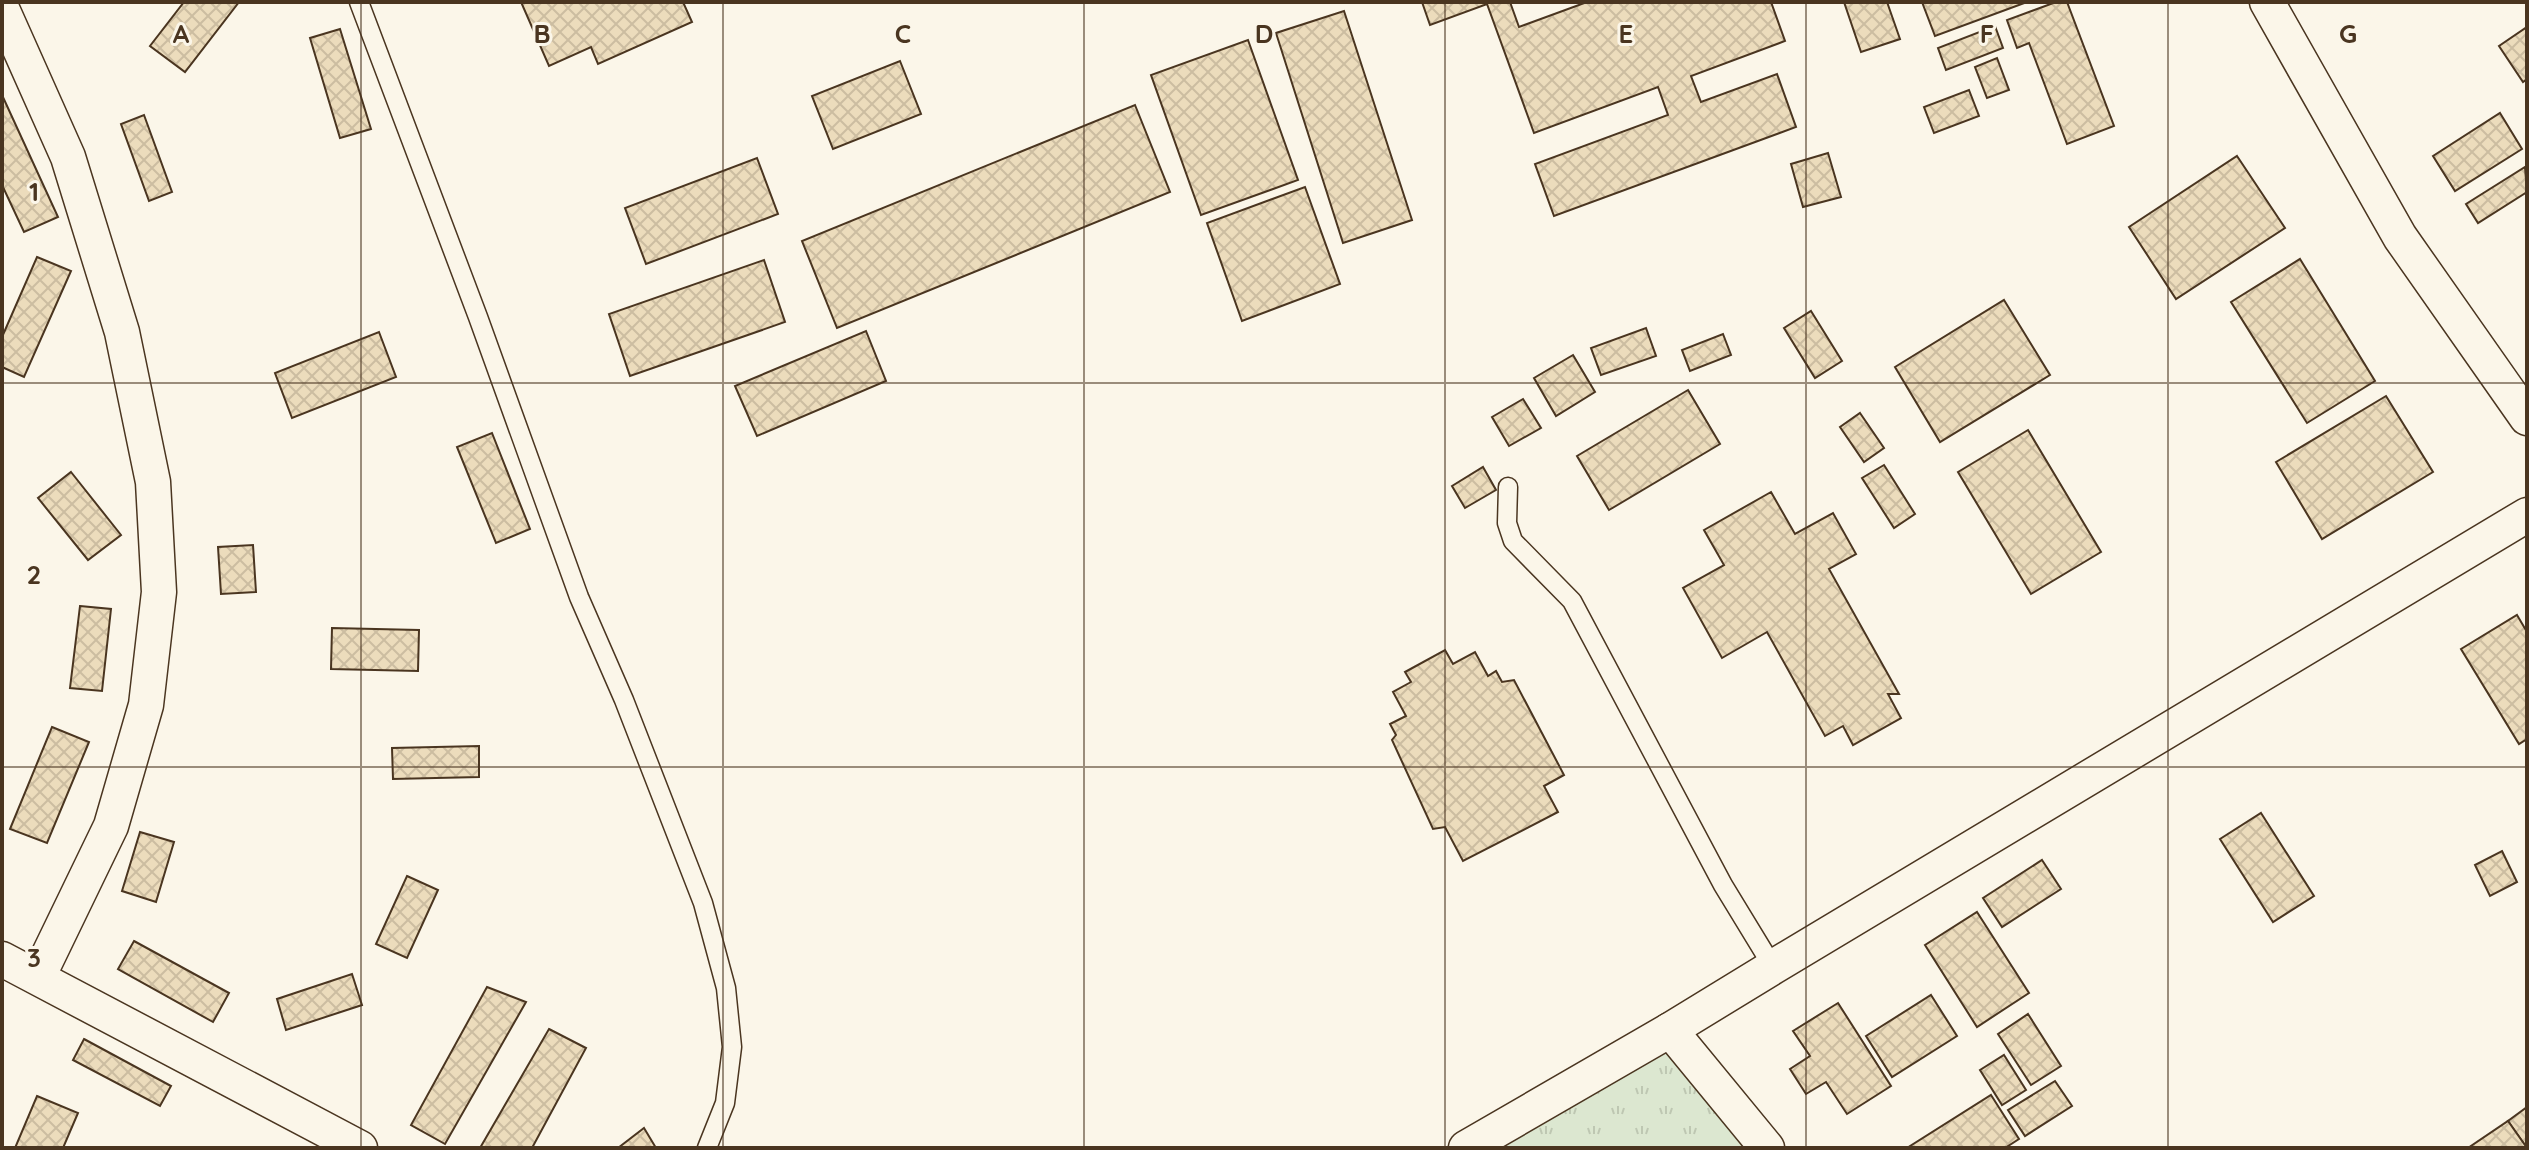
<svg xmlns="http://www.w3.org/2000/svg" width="2529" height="1150" font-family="Quicksand,sans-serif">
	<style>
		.grass { fill: url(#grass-tufts); stroke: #887966; stroke-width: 2 }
		.building { fill: url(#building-cross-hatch); stroke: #4a3520; stroke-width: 2 }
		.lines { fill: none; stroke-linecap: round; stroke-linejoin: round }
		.service-casing { stroke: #4a3520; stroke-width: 21 }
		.minor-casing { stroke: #4a3520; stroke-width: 37 }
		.service { stroke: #fbf6e9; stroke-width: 18 }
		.minor { stroke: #fbf6e9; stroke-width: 34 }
		.grid { fill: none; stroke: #4a3520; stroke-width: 2; stroke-opacity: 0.55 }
		.grid-label { font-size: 26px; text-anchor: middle; font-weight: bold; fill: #4a3520; stroke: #fbf6e9; stroke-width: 6; stroke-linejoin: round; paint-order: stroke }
	</style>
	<defs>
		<pattern id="grass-tufts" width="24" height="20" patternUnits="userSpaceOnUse" patternTransform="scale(2)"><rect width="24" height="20" fill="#dce7d0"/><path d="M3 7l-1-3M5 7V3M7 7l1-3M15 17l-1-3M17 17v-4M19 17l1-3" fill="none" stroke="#bec7b2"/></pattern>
		<pattern id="building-cross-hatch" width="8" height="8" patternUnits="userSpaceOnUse" patternTransform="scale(2)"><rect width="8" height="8" fill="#ecdcbc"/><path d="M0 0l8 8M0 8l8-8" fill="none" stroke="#ccbda1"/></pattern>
	</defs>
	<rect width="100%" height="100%" fill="#fbf6e9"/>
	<polygon class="grass" points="1668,1029 1763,1148 1453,1148"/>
	<g class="building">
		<polygon points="184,2 239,2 185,72 150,46"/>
		<polygon points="521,2 683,2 692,22 598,64 591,47 549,66"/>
		<polygon points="1422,2 1510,2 1519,27 1587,2 1771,2 1785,41 1691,76 1701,102 1777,74 1796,127 1554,216 1535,164 1668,115 1658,87 1534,133 1487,4 1430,25"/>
		<polygon points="1844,2 1887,2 1900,39 1861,52"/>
		<polygon points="1922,2 2027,2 1935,36"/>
		<polygon points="2056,2 2067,2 2114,126 2067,144 2029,43 2017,48 2007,20"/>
		<polygon points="1344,11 1412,220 1343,243 1276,33"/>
		<polygon points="1995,26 2003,48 1946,70 1938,48"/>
		<polygon points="2527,27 2527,79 2523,82 2499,46"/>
		<polygon points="340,29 371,129 340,138 310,38"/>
		<polygon points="1248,40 1298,180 1201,215 1151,75"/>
		<polygon points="1997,58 2009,90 1987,98 1975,67"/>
		<polygon points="900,61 921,114 833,149 812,96"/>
		<polygon points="1969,90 1979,116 1934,133 1924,107"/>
		<polygon points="2,95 58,217 24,232 2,185"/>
		<polygon points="1135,105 1170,192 837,328 802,241"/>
		<polygon points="2500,113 2522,149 2455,191 2433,156"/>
		<polygon points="144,115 172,192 149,201 121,124"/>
		<polygon points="1828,153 1841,197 1803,207 1791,164"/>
		<polygon points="2237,156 2285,228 2176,299 2129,227"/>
		<polygon points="757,158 778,214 646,264 625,208"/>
		<polygon points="2525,167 2527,192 2478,223 2466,204"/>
		<polygon points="1305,187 1340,284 1242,321 1207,223"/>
		<polygon points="37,257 71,271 24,377 2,367 2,337"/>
		<polygon points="2300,259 2375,381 2307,423 2231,302"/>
		<polygon points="764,260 785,322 630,376 609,314"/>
		<polygon points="2004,300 2050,375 1940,442 1895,367"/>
		<polygon points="1811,311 1842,361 1815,378 1784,328"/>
		<polygon points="1646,328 1656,356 1601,375 1591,348"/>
		<polygon points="866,331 886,381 757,436 735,386"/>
		<polygon points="379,332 396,377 292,418 275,373"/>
		<polygon points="1723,334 1731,355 1690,371 1682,350"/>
		<polygon points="1573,355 1595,392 1556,416 1534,378"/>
		<polygon points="1688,390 1720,444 1609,510 1577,456"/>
		<polygon points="2386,396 2433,472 2322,539 2276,462"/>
		<polygon points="1523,399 1541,428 1509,446 1492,417"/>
		<polygon points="1860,413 1884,448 1864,462 1840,427"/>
		<polygon points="2028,430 2101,552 2031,594 1958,472"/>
		<polygon points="492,433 530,529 496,543 457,447"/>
		<polygon points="1884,465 1915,514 1894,528 1862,478"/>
		<polygon points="1483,467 1496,490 1465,508 1452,486"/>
		<polygon points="71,472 121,535 88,560 38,498"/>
		<polygon points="1771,492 1795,534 1833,513 1856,554 1829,569 1899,694 1888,694 1901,718 1853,745 1843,726 1825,736 1767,632 1722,658 1683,588 1724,565 1704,530"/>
		<polygon points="253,545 256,592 221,594 218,547"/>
		<polygon points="80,606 111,609 102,691 70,688"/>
		<polygon points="2517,615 2527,632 2527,739 2519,744 2461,649"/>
		<polygon points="332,628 419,630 418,671 331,669"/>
		<polygon points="1445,650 1453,664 1475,652 1488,676 1496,671 1502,682 1514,680 1564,775 1544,786 1558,812 1463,861 1445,827 1433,829 1392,740 1396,735 1390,724 1406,716 1393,692 1411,682 1405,672"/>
		<polygon points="52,727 89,742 47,843 10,829"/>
		<polygon points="479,746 479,777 393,779 392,748"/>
		<polygon points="2261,813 2314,896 2273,922 2220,839"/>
		<polygon points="140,832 174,842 156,902 122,891"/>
		<polygon points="2502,851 2517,882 2490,896 2475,865"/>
		<polygon points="2042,860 2061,889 2002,927 1983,898"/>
		<polygon points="407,876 438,890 407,958 376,944"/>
		<polygon points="1977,912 2029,993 1977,1027 1925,945"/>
		<polygon points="134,941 229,993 213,1022 118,969"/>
		<polygon points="352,974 362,1005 286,1030 277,999"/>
		<polygon points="487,987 526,1002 445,1144 411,1125"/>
		<polygon points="1931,995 1957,1036 1892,1077 1866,1036"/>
		<polygon points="1838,1003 1891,1086 1847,1114 1826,1082 1806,1094 1790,1069 1810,1056 1793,1031"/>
		<polygon points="2028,1014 2061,1066 2031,1085 1998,1034"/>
		<polygon points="549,1029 586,1048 532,1148 480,1148"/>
		<polygon points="84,1039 171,1086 160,1106 73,1060"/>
		<polygon points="2004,1055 2026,1090 2002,1105 1980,1070"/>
		<polygon points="2055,1081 2072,1106 2025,1136 2008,1110"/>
		<polygon points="1991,1095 2019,1139 2005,1148 1907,1148"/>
		<polygon points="37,1096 78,1113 63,1148 15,1148"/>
		<polygon points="2527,1107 2527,1148 2508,1121"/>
		<polygon points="2508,1121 2527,1148 2468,1148"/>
		<polygon points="644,1128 656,1148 618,1148"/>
	</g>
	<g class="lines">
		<defs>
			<g id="service">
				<polyline points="359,2 478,317 579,597 624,700 703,903 726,988 732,1047 725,1103 707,1148"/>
				<polyline points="1508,487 1507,523 1513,541 1572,601 1723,885 1773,967"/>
			</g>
			<g id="minor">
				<polyline points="2267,2 2400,237 2527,418"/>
				<polyline points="2,9 68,157 122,332 153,482 159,592 146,705 111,826 38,977"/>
				<polyline points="2,959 360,1148"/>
				<polyline points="1670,1030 1767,1148"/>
				<polyline points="1466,1148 1670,1030 1773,967 2527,515"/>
			</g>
		</defs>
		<use href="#service" class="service-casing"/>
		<use href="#minor" class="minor-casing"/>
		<use href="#service" class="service"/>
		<use href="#minor" class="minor"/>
	</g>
	<path class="grid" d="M361 2V1148M723 2V1148M1084 2V1148M1445 2V1148M1806 2V1148M2168 2V1148M2 383H2527M2 767H2527"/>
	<g class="grid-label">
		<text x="181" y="43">A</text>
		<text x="542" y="43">B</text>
		<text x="903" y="43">C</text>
		<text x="1264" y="43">D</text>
		<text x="1626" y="43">E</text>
		<text x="1987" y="43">F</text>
		<text x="2348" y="43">G</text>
		<text x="34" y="201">1</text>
		<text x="34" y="584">2</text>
		<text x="34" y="967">3</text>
	</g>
	<rect width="2529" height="1150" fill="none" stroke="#4a3520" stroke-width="8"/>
</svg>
